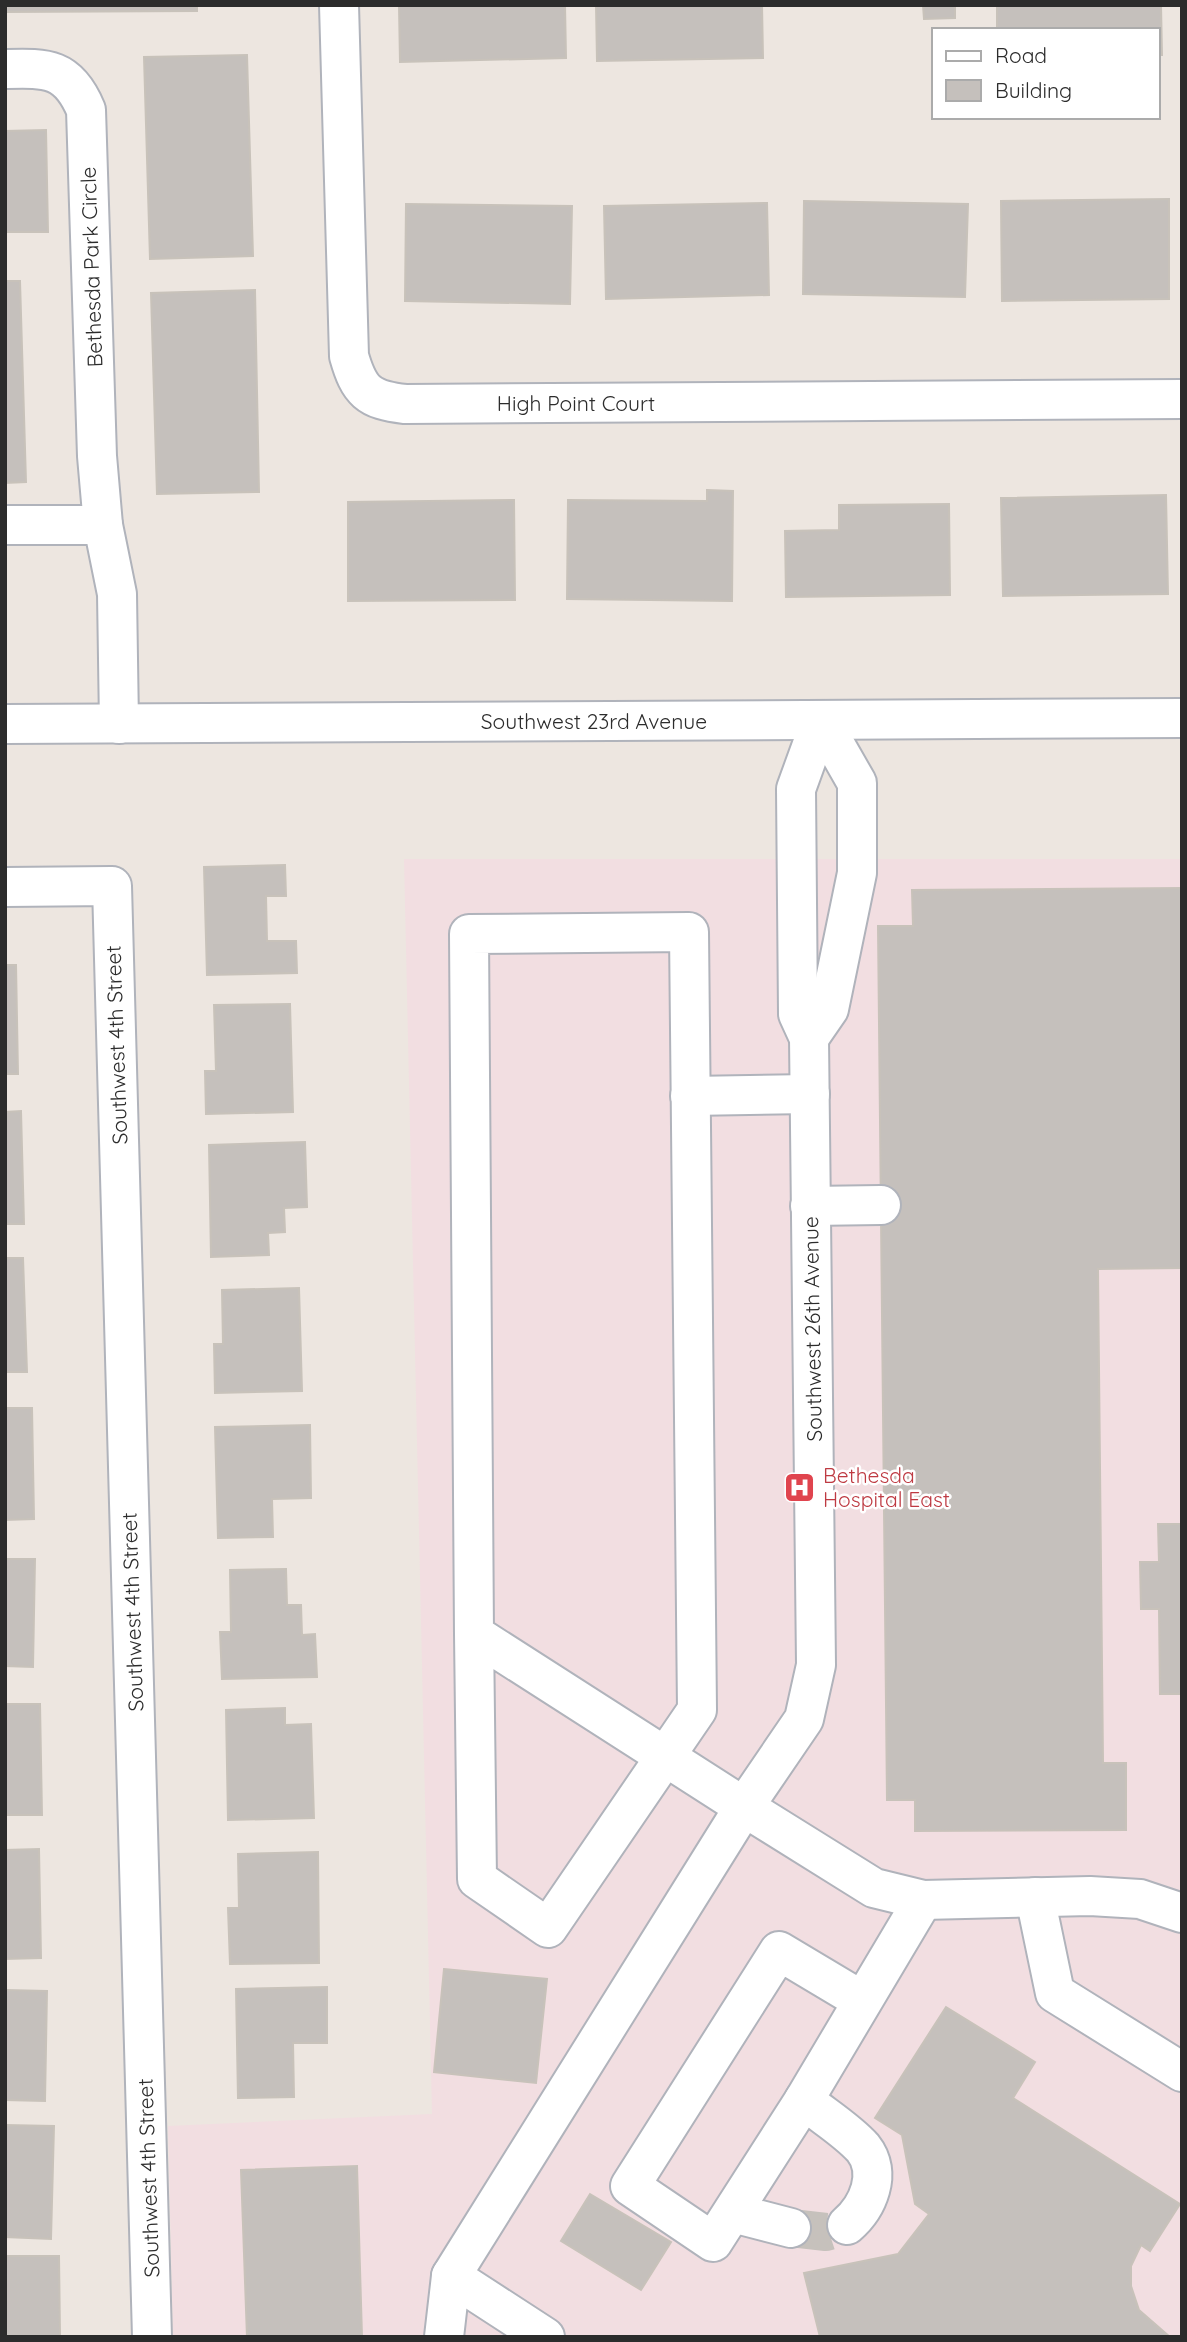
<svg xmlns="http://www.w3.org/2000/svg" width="1187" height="2342" font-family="Quicksand,sans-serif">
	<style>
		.medical { fill: #f2dee1 }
		.building { fill: #c5c0bc; stroke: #c8c2ba; stroke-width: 2 }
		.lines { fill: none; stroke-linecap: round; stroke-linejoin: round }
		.minor-tunnel { stroke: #c6c1bc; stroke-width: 38; stroke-dasharray: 38 19; stroke-linecap: butt }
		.minor-casing { stroke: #b0b3bb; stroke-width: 42 }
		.minor { stroke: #fff; stroke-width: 38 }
		.labels { text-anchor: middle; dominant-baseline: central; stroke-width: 5; stroke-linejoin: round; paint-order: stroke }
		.street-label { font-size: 21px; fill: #2c2c2c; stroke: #fff }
		.health-label { font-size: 21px; fill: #be3a42; stroke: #fff; text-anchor: start }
	</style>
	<rect width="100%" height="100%" fill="#ede6e0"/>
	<polygon class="medical" points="404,859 1182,859 1182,2337 173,2337 168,2126 432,2114"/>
	<g class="building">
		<polygon points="5,5 197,5 197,11 5,12"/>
		<polygon points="399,5 565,5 566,58 400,62"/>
		<polygon points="596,5 762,5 763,58 597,61"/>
		<polygon points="923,5 955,5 955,18 924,19"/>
		<polygon points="997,5 1161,5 1162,55 1157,55 1157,30 997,30"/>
		<polygon points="247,55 253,256 150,259 144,57"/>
		<polygon points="46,130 48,232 5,232 5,131"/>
		<polygon points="1169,199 1169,299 1002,301 1001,201"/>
		<polygon points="804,201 968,204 965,297 803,294"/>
		<polygon points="767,203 769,295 606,299 604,206"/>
		<polygon points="406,204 572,206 570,304 405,301"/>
		<polygon points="5,281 20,281 26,482 5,483"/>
		<polygon points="255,290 259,492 157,494 151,293"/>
		<polygon points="707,490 733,491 732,601 567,599 568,500 707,501"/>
		<polygon points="1166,495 1168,594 1003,596 1001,498"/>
		<polygon points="514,500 515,600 348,601 348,502"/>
		<polygon points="949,504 950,595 786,597 785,531 839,530 839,505"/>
		<polygon points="285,865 286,896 266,896 267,941 296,941 297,973 207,975 204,867"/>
		<polygon points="1182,888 1182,1268 1098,1269 1103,1763 1126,1763 1126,1830 915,1831 915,1800 887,1800 878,926 913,926 912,890"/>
		<polygon points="5,965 16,965 18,1074 5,1074"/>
		<polygon points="290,1004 293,1112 206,1114 205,1071 216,1071 214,1005"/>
		<polygon points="21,1111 24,1224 5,1224 5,1112"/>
		<polygon points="305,1142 307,1207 284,1208 285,1232 268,1233 269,1255 211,1257 209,1145"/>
		<polygon points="5,1258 23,1258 27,1372 5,1372"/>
		<polygon points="299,1288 302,1391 215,1393 214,1344 223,1344 222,1290"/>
		<polygon points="5,1408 32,1408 34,1519 5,1520"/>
		<polygon points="310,1425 311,1498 272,1499 273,1537 218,1538 215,1427"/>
		<polygon points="1158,1524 1182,1524 1182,1694 1160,1694 1159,1609 1141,1609 1140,1562 1159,1562"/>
		<polygon points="5,1559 35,1559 33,1667 5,1666"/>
		<polygon points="286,1569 287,1605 301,1605 302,1635 315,1634 317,1677 222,1679 220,1632 231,1632 230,1570"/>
		<polygon points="5,1704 40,1704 42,1815 5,1815"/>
		<polygon points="285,1708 285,1725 311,1724 314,1818 228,1820 226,1710"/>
		<polygon points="39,1849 41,1958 5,1959 5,1850"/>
		<polygon points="318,1852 319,1963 230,1964 228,1908 239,1908 238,1854"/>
		<polygon points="444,1969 547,1979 536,2083 434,2072"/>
		<polygon points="327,1987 327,2043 293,2043 294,2097 238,2098 236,1989"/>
		<polygon points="5,1990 47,1991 45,2101 5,2100"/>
		<polygon points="946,2007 1035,2062 1013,2098 1180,2204 1150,2251 1141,2245 1131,2266 1131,2286 1139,2310 1170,2337 820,2337 804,2273 898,2254 929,2214 915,2204 902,2135 875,2118"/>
		<polygon points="5,2125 54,2126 51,2239 5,2237"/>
		<polygon points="357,2166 362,2337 247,2337 241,2170"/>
		<polygon points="590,2194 671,2242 641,2290 561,2241"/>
		<polygon points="5,2256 59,2256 60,2337 5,2337"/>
	</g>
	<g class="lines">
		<polyline class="minor-tunnel" points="791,2228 826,2232 847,2225"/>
		<defs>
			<g id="minor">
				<path d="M339 5 349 356C359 391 368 400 405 404L1182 399"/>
				<path d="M5 69C47 68 68 67 86 110L97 456 103 525 117 594 119 724"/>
				<polyline points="5,525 103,525"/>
				<polyline points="821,720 796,789 798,1014 809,1038 816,1665 804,1719 744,1807 874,1888 923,1900 1090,1896 1140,1899 1182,1913"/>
				<polyline points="5,724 1182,718"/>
				<polyline points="5,887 112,886 152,2337"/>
				<polyline points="809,1038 829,1009 857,873 857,783 821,720"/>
				<polyline points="690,1096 810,1094"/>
				<polyline points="810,1206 881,1205"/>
				<polyline points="1035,1897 1055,1993 1182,2072"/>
				<polyline points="861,2000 779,1951 630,2186 713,2242 804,2100 923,1900"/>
				<path d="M804 2100C822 2115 847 2130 863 2148 883 2173 868 2207 847 2225"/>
				<polyline points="733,2213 791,2228"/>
				<polyline points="451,2276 545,2337"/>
				<polyline points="444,2337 451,2276 744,1807 474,1634 469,934 689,932 697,1710 548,1928 477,1879 474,1634"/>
			</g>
		</defs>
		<use href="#minor" class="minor-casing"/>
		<use href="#minor" class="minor"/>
	</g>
	<defs>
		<symbol id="hospital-square" viewBox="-11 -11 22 22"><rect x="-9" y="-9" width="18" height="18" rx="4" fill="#e0444e" stroke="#fff"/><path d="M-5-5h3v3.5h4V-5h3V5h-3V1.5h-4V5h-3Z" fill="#fff"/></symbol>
	</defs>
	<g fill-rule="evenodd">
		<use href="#hospital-square" x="782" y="1470" width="35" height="35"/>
	</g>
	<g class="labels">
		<g class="street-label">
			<text transform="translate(91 267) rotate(-92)">Bethesda Park Circle</text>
			<text x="576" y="403">High Point Court</text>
			<text x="594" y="721">Southwest 23rd Avenue</text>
			<text transform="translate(116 1045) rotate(-92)">Southwest 4th Street</text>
			<text transform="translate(812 1329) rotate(-91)">Southwest 26th Avenue</text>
			<text transform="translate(132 1612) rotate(-92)">Southwest 4th Street</text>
			<text transform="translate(148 2178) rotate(-92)">Southwest 4th Street</text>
		</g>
		<g class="health-label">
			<text x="823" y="1475">Bethesda<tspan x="823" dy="24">Hospital East</tspan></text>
		</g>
	</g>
	<rect width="1187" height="2342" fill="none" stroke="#2c2c2c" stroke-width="14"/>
	<rect x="932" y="28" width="228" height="91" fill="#ffffff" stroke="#ababab" stroke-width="2"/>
	<rect x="946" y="51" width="35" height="10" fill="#ffffff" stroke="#ababab" stroke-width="2"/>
	<text x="995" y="63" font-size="21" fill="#2c2c2c">Road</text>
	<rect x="946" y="80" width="35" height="21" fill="#c5c0bc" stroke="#ababab" stroke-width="2"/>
	<text x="995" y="98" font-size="21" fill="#2c2c2c">Building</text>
</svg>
